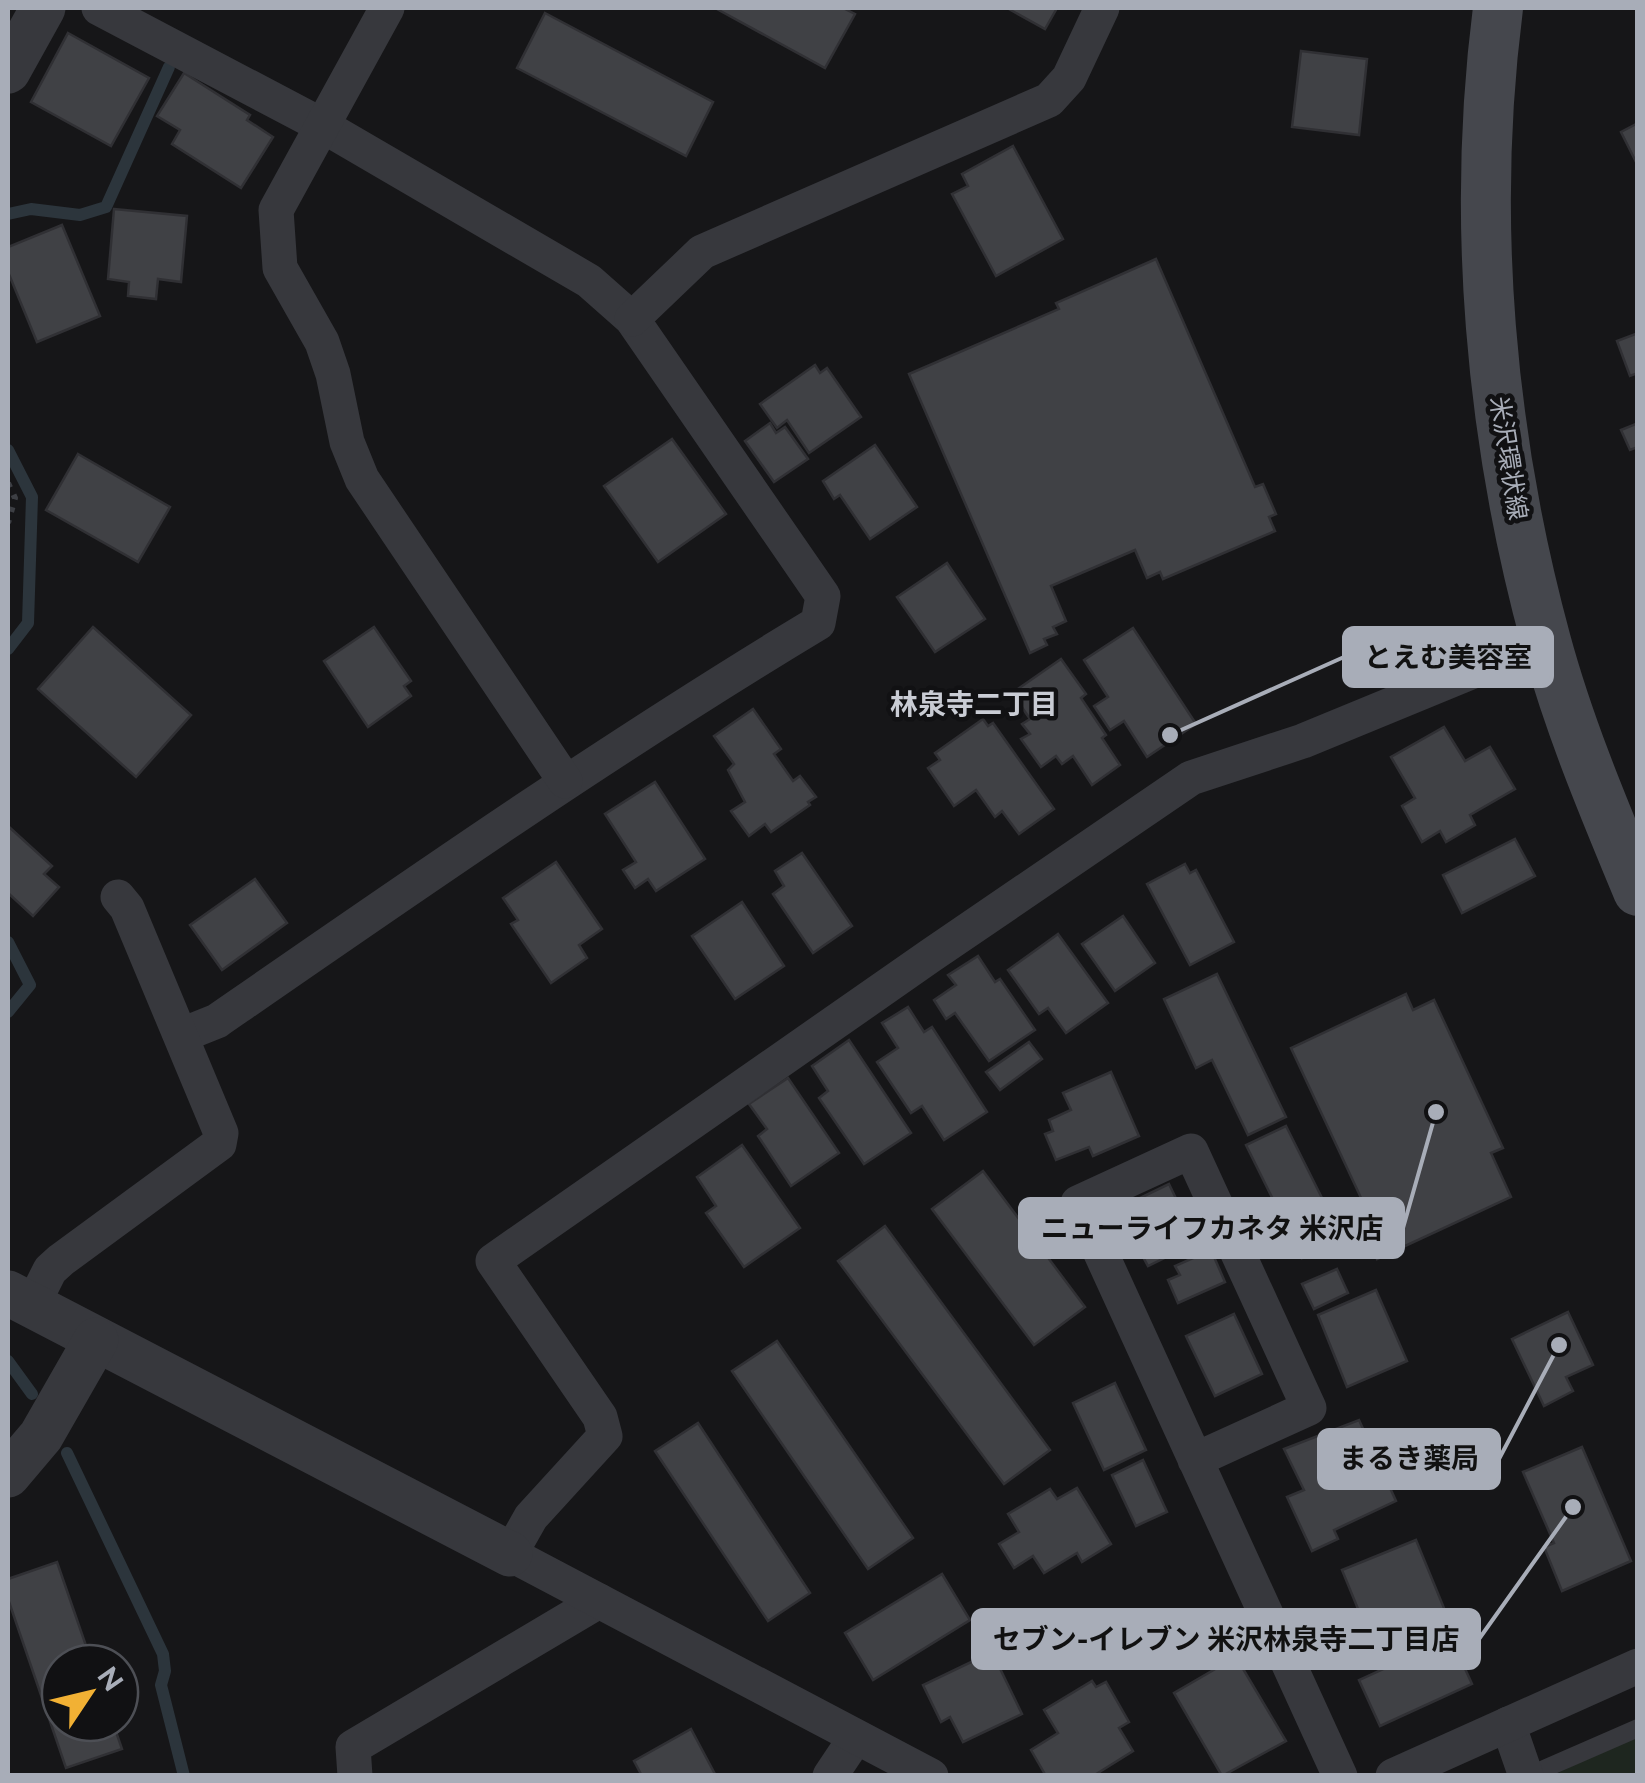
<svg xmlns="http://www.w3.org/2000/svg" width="1645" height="1783" font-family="Raleway,'Noto Sans JP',sans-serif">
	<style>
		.green { fill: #1e261f }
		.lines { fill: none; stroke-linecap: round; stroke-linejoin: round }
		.stream { stroke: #2c353c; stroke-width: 12 }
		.building { fill: #404145; stroke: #303034; stroke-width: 2.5 }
		.path { stroke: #3d3f44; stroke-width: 6; stroke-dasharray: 5 8; stroke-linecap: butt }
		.service { stroke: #37383d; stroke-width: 18 }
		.minor { stroke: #37383d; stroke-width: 35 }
		.tertiary { stroke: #37383d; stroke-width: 45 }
		.secondary { stroke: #45474d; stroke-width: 50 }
		.labels { text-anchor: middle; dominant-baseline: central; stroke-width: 9; stroke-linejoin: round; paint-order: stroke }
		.street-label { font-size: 25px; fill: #a8adb8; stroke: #111113 }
		.neighbourhood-label { font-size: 28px; font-weight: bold; fill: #c9ccd4; stroke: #111113 }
		.leader { fill: none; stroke: #a8adb8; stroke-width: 4 }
		.callout-dot { fill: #a8adb8; stroke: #111113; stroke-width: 4 }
		.callout { fill: #a8adb8; stroke: #a8adb8; stroke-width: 4 }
		.callout-label { font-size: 28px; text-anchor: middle; font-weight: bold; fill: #111 }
	</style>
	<rect width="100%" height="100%" fill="#161618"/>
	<polygon class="green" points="1637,1733 1637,1775 1552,1776"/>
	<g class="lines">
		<g class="stream">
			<polyline points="8,214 31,209 80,215 106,207 169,67"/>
			<polyline points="8,450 32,497 28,623 8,649"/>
			<polyline points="8,942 30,985 8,1012"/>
			<polyline points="8,1361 32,1394"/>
			<polyline points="67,1453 163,1654 165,1671 161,1685 184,1776"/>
		</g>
	</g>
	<g class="building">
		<polygon points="715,8 843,8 855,14 825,68"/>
		<polygon points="1007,8 1057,8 1045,29"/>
		<polygon points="545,13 713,102 686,156 517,68"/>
		<polygon points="68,33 149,78 111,146 31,102"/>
		<polygon points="1301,51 1367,59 1359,135 1292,127"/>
		<polygon points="184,73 250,115 247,120 273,137 241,188 172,144 180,130 157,116"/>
		<polygon points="1638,123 1638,166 1621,132"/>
		<polygon points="1013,146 1063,239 996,276 952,194 968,186 962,174"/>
		<polygon points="114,209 187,216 181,282 158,279 156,299 128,296 129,282 108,279"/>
		<polygon points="62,225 100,316 37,342 8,272 8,247"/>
		<polygon points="1156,259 1255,487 1263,484 1276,514 1269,517 1275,531 1163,579 1160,572 1147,578 1135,550 1051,586 1066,621 1053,627 1057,634 1044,639 1047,645 1030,653 909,374 1059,309 1056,303"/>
		<polygon points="1638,333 1638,373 1630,376 1617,341"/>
		<polygon points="815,365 820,373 827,368 861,417 809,453 787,420 777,428 760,404"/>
		<polygon points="770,423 776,433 785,427 808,459 774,482 745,441"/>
		<polygon points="1638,423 1638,447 1630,450 1621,430"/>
		<polygon points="672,439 726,514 658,562 604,486"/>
		<polygon points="875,445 917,507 870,539 840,495 834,499 823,481"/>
		<polygon points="78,454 170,507 138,562 46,510"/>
		<polygon points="947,563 985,619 935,652 897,597"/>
		<polygon points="93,627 191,715 136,777 38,689"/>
		<polygon points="374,627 411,681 404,686 411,696 368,727 324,661"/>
		<polygon points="1133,628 1196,724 1147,757 1124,721 1110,730 1094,706 1108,697 1084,660"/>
		<polygon points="1061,659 1086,694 1081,698 1106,735 1102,738 1120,765 1092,785 1073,756 1062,764 1056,756 1041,767 1021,739 1030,734 1022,724 1030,719 1012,693"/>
		<polygon points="753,709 781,749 774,754 793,781 800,776 816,797 808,802 810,805 771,832 765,824 749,836 731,811 745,802 728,770 734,764 714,736"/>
		<polygon points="983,719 988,726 993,723 1054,809 1019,834 1002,811 995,817 976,790 954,806 928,768 940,760 935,753"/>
		<polygon points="1444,727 1465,761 1490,747 1515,789 1470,815 1475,825 1446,842 1440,831 1422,842 1402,806 1415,798 1391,757"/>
		<polygon points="655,782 705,859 656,891 648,879 635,888 623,870 636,862 605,814"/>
		<polygon points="8,826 52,866 44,874 59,887 33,916 8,893"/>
		<polygon points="1515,839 1535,876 1462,913 1443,875"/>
		<polygon points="802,853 852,926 813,953 773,894 784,886 775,871"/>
		<polygon points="556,862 602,929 579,945 587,958 551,983 511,924 518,920 503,898"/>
		<polygon points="1185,864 1190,873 1196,870 1234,942 1190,965 1147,884"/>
		<polygon points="255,879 287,923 222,970 190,925"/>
		<polygon points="742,902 784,966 735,999 692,936"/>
		<polygon points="1123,916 1155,963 1115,991 1082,944"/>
		<polygon points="1058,934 1108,1003 1066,1033 1048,1008 1039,1014 1008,970"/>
		<polygon points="978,956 995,982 1000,979 1035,1030 989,1061 955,1013 946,1019 934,1000 956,985 948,975"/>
		<polygon points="1217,974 1286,1117 1248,1135 1212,1060 1196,1068 1164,999"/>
		<polygon points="1406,994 1413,1010 1434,1000 1503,1148 1491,1153 1511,1197 1377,1259 1359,1221 1369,1215 1291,1048"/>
		<polygon points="908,1007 924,1032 932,1027 987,1112 944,1140 922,1106 911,1113 877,1062 898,1048 882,1023"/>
		<polygon points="849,1040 911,1133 864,1164 819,1098 828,1091 812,1066"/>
		<polygon points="1029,1042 1042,1059 1000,1090 986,1072"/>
		<polygon points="1111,1072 1139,1136 1093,1156 1089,1147 1056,1160 1045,1134 1053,1131 1049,1120 1071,1110 1063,1093"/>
		<polygon points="788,1078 839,1153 791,1186 758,1136 767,1129 749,1104"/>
		<polygon points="1286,1126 1342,1238 1302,1258 1246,1145"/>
		<polygon points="742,1145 800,1228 744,1267 706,1213 716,1206 697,1177"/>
		<polygon points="983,1171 1085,1307 1034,1345 932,1209"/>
		<polygon points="1169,1184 1197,1242 1148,1266 1117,1209"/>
		<polygon points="885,1226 1050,1450 1004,1484 838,1261"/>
		<polygon points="1211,1250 1225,1282 1178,1303 1168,1280 1180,1275 1175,1266"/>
		<polygon points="1337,1269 1348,1293 1314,1309 1302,1284"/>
		<polygon points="1376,1290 1407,1361 1347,1387 1318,1315"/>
		<polygon points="1568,1312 1593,1365 1566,1377 1573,1391 1544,1406 1512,1339"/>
		<polygon points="1234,1314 1262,1374 1215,1396 1186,1336"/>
		<polygon points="777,1341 913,1538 868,1569 732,1371"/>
		<polygon points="1115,1383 1146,1450 1104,1470 1073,1403"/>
		<polygon points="1359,1420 1396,1501 1334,1530 1338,1539 1312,1551 1287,1497 1304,1490 1284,1449"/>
		<polygon points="698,1423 810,1593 768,1621 655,1451"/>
		<polygon points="1582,1447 1631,1561 1562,1591 1544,1547 1554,1543 1523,1472"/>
		<polygon points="1143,1460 1167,1512 1136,1526 1112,1475"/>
		<polygon points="1077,1488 1111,1544 1082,1562 1077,1553 1044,1573 1033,1556 1014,1568 999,1544 1019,1532 1008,1514 1050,1489 1057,1499"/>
		<polygon points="1416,1540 1446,1613 1372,1643 1342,1570"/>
		<polygon points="57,1562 92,1663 60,1663 60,1723 113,1723 122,1749 66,1768 8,1599 8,1579"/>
		<polygon points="942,1574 970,1620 873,1680 845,1633"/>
		<polygon points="1451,1638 1472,1684 1380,1726 1359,1680"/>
		<polygon points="992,1652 1022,1714 963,1742 950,1717 941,1722 923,1685"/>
		<polygon points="1236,1657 1286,1741 1222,1776 1174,1693"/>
		<polygon points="1092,1681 1096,1687 1106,1682 1129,1722 1119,1728 1133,1751 1093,1776 1046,1776 1031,1750 1058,1733 1044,1710"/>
		<polygon points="691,1729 716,1776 642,1776 634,1761"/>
	</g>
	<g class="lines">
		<polyline class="path" points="8,483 15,498 8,523"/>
		<polyline class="service" points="1528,1776 1638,1728"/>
		<g class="minor">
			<path d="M99 8 323 126 589 281 632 319 823 596 818 623C612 747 415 884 217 1021L182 1035"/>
			<polyline points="387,8 276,210 280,268 322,342 333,374 347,442 362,479 565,781"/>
			<polyline points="632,319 702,252 1049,100 1069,78 1102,8"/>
			<polyline points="32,1306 50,1270 61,1260 219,1144 221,1133 127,908 118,897"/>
			<polyline points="1195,1460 1309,1408 1191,1151 1078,1203 1340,1776"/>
			<polyline points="1508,1724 1526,1776"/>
			<polyline points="355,1776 353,1747 599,1601"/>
			<polyline points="830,1776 856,1737"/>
			<polyline points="931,1776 510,1554 531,1517 605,1436 600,1417 493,1261 930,956 1191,778 1303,741 1546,641"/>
			<polyline points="1393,1776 1638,1666"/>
		</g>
		<g class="tertiary">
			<polyline points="8,71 43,8"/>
			<polyline points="8,1293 510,1554"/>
			<polyline points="8,1475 41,1436 96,1340"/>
		</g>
		<path class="secondary" d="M1498 8C1471 218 1490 436 1546 641 1569 726 1604 809 1638 891"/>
	</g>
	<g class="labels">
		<g class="street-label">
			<text transform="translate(1509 458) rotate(81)">米沢環状線</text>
		</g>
		<g class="neighbourhood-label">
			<text x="974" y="704">林泉寺二丁目</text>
		</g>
	</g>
	<path class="leader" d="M1170 735L1344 657M1436 1112L1403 1228M1559 1345L1499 1459M1573 1507L1479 1639"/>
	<g class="callout-dot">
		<circle cx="1170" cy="735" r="10"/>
		<circle cx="1436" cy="1112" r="10"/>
		<circle cx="1559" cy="1345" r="10"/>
		<circle cx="1573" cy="1507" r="10"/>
	</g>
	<g class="callout">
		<rect x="1344" y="628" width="208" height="58" rx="10"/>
		<rect x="1020" y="1199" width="383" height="58" rx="10"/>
		<rect x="1319" y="1430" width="180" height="58" rx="10"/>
		<rect x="973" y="1610" width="506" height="58" rx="10"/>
	</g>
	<g class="callout-label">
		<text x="1448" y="667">とえむ美容室</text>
		<text x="1212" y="1238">ニューライフカネタ 米沢店</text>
		<text x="1409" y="1468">まるき薬局</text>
		<text x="1226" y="1649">セブン-イレブン 米沢林泉寺二丁目店</text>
	</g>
	<rect width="1645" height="1783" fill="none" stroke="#a8adb8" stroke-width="20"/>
	<g transform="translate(90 1693) rotate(55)"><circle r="48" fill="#111113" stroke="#4d4f55" stroke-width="2.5"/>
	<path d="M0-8L18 38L0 25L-18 38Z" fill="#f2b134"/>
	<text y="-15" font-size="28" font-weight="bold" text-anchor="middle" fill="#a8adb8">N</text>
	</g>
</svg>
